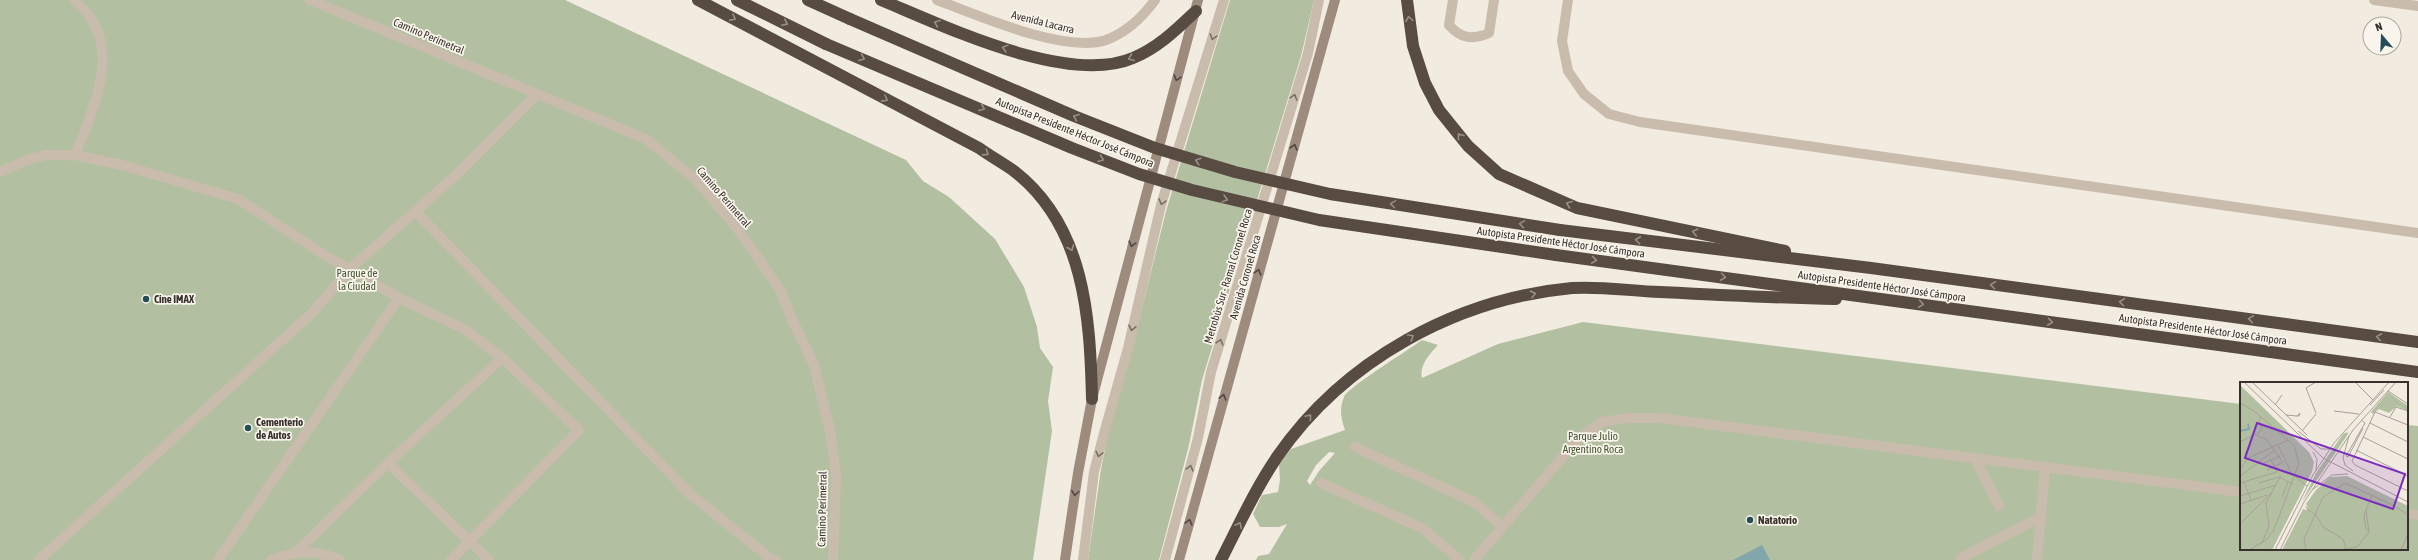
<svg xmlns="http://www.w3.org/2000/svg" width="2418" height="560" font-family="'Asap Condensed',sans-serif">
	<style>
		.green { fill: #b2c0a1; fill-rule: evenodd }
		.water { fill: #81a7ad }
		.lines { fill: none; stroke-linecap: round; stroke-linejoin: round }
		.lane { stroke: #c9bcac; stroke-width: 10 }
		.street { stroke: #c9bcac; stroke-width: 10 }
		.secondary { stroke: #9d8c7e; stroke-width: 10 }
		.highway { stroke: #584b42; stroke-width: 12 }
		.highway-bridge { stroke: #584b42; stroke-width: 12 }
		.oneway { stroke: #988f86 }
		.oneway2 { stroke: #796f65 }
		.oneway3 { stroke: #514740 }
		.poi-dot { fill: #234e57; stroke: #f9f5ec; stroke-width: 1.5 }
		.labels { text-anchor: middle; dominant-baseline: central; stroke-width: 3.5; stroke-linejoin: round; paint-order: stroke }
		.street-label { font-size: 11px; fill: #38302b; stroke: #f9f5ec }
		.park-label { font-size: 11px; fill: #445530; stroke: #f9f5ec }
		.poi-label { font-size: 11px; font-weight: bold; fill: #38302b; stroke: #f9f5ec; text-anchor: start }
		.inset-river { fill: none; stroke: #81a7ad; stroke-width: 2 }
		.inset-road { fill: none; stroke: #a8a098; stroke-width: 1 }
		.view { fill: #7b2cbf; fill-opacity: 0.15; stroke: #7b2cbf; stroke-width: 2 }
		.inset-edge { fill: none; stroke: #38302b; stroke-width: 2 }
	</style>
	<rect width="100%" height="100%" fill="#f2ebe0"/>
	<g class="green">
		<polygon points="0,0 565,0 906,160 923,181 949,197 995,239 1024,287 1037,327 1040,348 1053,367 1048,401 1052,431 1033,560 0,560"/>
		<polygon points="1230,0 1314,0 1301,56 1202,380 1189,445 1159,560 1088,560 1101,469 1109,430 1131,353 1166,211"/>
		<path d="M1583 322 2241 404V549H2407V425L2418 426V560H1256L1258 556 1269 554 1287 524 1279 527H1260L1253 514 1262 495 1278 492 1280 480 1279 464 1291 449 1345 430C1341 418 1339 409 1344 397 1347 388 1410 349 1422 340L1438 345C1430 354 1419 365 1422 378L1498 344ZM1329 452 1335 453 1319 471 1310 485 1307 481 1316 465Z"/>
	</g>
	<polygon class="water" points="1762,545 1770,560 1733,560"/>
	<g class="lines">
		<g class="lane">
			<path d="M1453 0 1449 25C1461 39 1473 40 1489 33L1494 0"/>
			<polyline points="1568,0 1562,41 1568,71 1584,94 1609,114 1640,122 2418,233"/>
			<polyline points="2374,0 2418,6"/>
			<polyline points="416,212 691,495 770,558 776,560"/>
			<polyline points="1355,447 1474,502 1503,527"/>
			<polyline points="1975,458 1999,506"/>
			<polyline points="1321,483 1422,528 1460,560"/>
			<polyline points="2407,513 2418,515"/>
			<polyline points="1961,558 2041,517"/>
			<polyline points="1083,560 1094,472 1104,433 1128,348 1161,205 1224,0"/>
			<polyline points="1165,560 1198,438 1211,372 1308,53 1319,0"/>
			<polyline points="1474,560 1580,437 1602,422 1628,418 1659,418 2241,492"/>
			<polyline points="2037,560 2045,467"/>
		</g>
		<g class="street">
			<path d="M74 0C80 6 87 12 91 18 118 59 91 115 75 155"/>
			<polyline points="310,0 646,139 695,179 737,228 781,291 789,313 814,365 830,431 836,475 833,560"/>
			<path d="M937 0C977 15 1065 54 1106 40 1127 32 1142 18 1155 0"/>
			<polyline points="0,172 24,161 46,155 75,155 122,165 238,199 323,254 399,298 466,330 502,358 579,430 451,560"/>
			<polyline points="388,463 489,560"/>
			<polyline points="296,552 388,463 502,358"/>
			<polyline points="39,560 312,313 350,269 456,175 537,94"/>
			<polyline points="218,560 399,298"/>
			<path d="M271 560C294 551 317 549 340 560"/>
		</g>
		<g class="secondary">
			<polyline points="1065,560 1078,473 1092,399 1198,0"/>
			<polyline points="1179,560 1335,0"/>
		</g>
		<g class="highway">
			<path d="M698 0 979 148C990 156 1003 163 1014 171 1085 226 1090 317 1092 399"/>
			<polyline points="737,0 826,44"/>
			<polyline points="808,0 850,19"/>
			<path d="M881 0C944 26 1068 86 1133 58 1158 48 1177 29 1196 11"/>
			<polyline points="1407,0 1413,46 1425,83 1439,110 1468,146 1499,174 1577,208 1785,251"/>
			<polyline points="1560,230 1871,268 2418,342"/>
			<polyline points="1556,255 2418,372"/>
			<path d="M1221 560C1239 525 1255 489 1277 457 1344 360 1456 299 1572 288 1600 286 1631 291 1660 292 1719 295 1778 298 1836 299"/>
		</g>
		<g class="highway-bridge">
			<polyline points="850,19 1074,116 1155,148 1235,172 1330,194 1560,230"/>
			<polyline points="826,44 1072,148 1139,174 1192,190 1319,220 1556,255"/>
		</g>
	</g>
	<defs><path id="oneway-chevron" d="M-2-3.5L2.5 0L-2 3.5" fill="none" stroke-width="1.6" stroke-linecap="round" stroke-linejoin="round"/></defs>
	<g class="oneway">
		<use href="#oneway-chevron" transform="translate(733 18) rotate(28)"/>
		<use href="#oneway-chevron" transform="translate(1409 19) rotate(-98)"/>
		<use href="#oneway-chevron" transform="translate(785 23) rotate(26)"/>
		<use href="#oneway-chevron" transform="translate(937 23) rotate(-157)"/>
		<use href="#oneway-chevron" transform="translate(1005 48) rotate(-164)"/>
		<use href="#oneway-chevron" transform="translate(862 58) rotate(23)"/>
		<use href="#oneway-chevron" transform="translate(1131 58) rotate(159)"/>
		<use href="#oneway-chevron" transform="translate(885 99) rotate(28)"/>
		<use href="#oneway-chevron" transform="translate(982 108) rotate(23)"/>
		<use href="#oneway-chevron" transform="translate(1076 117) rotate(-158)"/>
		<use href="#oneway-chevron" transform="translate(1460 136) rotate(-128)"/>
		<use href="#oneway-chevron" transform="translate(986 153) rotate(33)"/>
		<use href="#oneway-chevron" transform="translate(1101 159) rotate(21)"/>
		<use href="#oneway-chevron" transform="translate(1198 161) rotate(-163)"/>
		<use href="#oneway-chevron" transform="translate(1225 199) rotate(15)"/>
		<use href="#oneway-chevron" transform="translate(1393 204) rotate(-171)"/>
		<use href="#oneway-chevron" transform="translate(1569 204) rotate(-158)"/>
		<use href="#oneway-chevron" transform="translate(1522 224) rotate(-171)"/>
		<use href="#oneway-chevron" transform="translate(1695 232) rotate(-168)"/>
		<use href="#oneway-chevron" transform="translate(1638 240) rotate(-173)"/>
		<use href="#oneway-chevron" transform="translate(1071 248) rotate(67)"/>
		<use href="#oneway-chevron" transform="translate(1594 260) rotate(8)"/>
		<use href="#oneway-chevron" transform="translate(1723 277) rotate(8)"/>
		<use href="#oneway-chevron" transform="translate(1993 285) rotate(-172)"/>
		<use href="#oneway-chevron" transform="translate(1533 294) rotate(-12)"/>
		<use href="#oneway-chevron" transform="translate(2122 302) rotate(-172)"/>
		<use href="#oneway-chevron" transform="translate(1921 304) rotate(8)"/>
		<use href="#oneway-chevron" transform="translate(2251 319) rotate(-172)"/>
		<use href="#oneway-chevron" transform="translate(2050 322) rotate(8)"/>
		<use href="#oneway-chevron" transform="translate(1411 337) rotate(-31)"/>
		<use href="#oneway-chevron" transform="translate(2379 337) rotate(-172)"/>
		<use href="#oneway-chevron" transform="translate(1309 417) rotate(-49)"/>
		<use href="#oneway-chevron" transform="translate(1239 525) rotate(-63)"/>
	</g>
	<g class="oneway2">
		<use href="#oneway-chevron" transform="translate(1213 37) rotate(107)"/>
		<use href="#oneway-chevron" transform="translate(1294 97) rotate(-73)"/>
		<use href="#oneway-chevron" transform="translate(1162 202) rotate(106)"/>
		<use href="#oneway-chevron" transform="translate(1132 328) rotate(103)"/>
		<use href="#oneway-chevron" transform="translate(1220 342) rotate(-73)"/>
		<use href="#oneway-chevron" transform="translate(1099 454) rotate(104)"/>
		<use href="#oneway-chevron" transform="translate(1190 468) rotate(-75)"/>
	</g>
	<g class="oneway3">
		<use href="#oneway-chevron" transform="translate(1177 78) rotate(106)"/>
		<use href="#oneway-chevron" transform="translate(1294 147) rotate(-74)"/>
		<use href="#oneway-chevron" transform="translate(1132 244) rotate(105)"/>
		<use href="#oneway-chevron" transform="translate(1258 272) rotate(-74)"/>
		<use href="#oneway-chevron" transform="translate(1223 397) rotate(-75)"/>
		<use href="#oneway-chevron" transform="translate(1075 493) rotate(98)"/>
		<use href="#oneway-chevron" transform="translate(1189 522) rotate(-75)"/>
	</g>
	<g class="poi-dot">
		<circle cx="146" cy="299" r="4"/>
		<circle cx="248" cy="428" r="4"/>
		<circle cx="1750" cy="520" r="4"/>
	</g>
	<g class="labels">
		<g class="street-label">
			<text transform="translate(1043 22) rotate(14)">Avenida Lacarra</text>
			<text transform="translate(429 36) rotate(23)">Camino Perimetral</text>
			<text transform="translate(1075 132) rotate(22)">Autopista Presidente Héctor José Cámpora</text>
			<text transform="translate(724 197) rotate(49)">Camino Perimetral</text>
			<text transform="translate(1561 242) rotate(8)">Autopista Presidente Héctor José Cámpora</text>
			<text transform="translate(1228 276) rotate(-73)">Metrobús Sur - Ramal Coronel Roca</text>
			<text transform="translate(1245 277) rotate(-74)">Avenida Coronel Roca</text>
			<text transform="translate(1882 286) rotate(8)">Autopista Presidente Héctor José Cámpora</text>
			<text transform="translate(2203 329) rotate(8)">Autopista Presidente Héctor José Cámpora</text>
			<text transform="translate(822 509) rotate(-89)">Camino Perimetral</text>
		</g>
		<g class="park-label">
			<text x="357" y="273">Parque de<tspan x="357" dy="13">la Ciudad</tspan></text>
			<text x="1593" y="436">Parque Julio<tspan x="1593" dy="13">Argentino Roca</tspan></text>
		</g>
		<g class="poi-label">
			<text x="154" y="299">Cine IMAX</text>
			<text x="256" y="422">Cementerio<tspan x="256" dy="13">de Autos</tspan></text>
			<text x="1758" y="520">Natatorio</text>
		</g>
	</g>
	<g transform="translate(2240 382)">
		<rect width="168" height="168" fill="#f2ebe0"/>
		<path d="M0 3 69 70 74 80 72 90 32 168H0ZM148 10 168 24V29L157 24 149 31 139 27 133 32 131 30ZM107 50 108 52 62 120 76 91 103 52ZM107 94 168 124V168H42L63 127 67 128 65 124 68 125 66 122 76 108 90 95Z" fill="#b2c0a1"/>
		<path class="inset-river" d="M0 49 9 47 8 42"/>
		<path class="inset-road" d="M4 0 83 76 168 120M12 0 67 53M76 0 66 6 76 31M115 0 133 18M148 9 168 22M0 21 14 29 54 63 59 81 34 148 26 158 9 168M35 23 42 13M130 23 144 8M94 29 119 32M46 33 57 34 60 31 59 34H57M150 35 156 25 168 29M121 38 125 41 106 74 108 75 123 46M130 41 168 60M168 43 135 30 112 79 115 83 168 109M58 49 81 67H90M62 49 76 32M18 52 22 46 19 38 21 35M109 54 103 76 105 83 113 89M123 55 168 77M0 60 15 52 27 58 43 80 27 88M38 63 52 92 67 104M116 68 168 94M73 70 77 77 76 89M24 81 40 74M0 87 8 76 48 58M0 94 35 68M4 100 11 118M0 101 37 90 31 78M19 101 39 95 53 102M72 108 92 93 108 92M0 114 36 103M42 115 48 100M26 121 41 93M0 122 27 113M68 128 76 133 83 145 103 157 106 167M126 128 124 133 126 147 129 148M0 142 33 109M22 161 29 144 26 121M35 168 73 93 94 61 149 0M40 168 64 120 113 48 156 0M66 168 64 157 83 115 105 101 155 124 168 133M99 168 117 165 129 150 126 128 132 113M161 168 168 152"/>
		<path class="view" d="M17 41 165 92 153 127 5 76Z"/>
		<rect width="168" height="168" class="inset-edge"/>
	</g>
	<g transform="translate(2382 36) rotate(341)"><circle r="19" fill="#f9f5ec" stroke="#aca69f"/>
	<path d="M0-3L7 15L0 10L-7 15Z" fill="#234e57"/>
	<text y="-6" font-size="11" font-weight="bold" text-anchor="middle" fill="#38302b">N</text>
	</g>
</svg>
